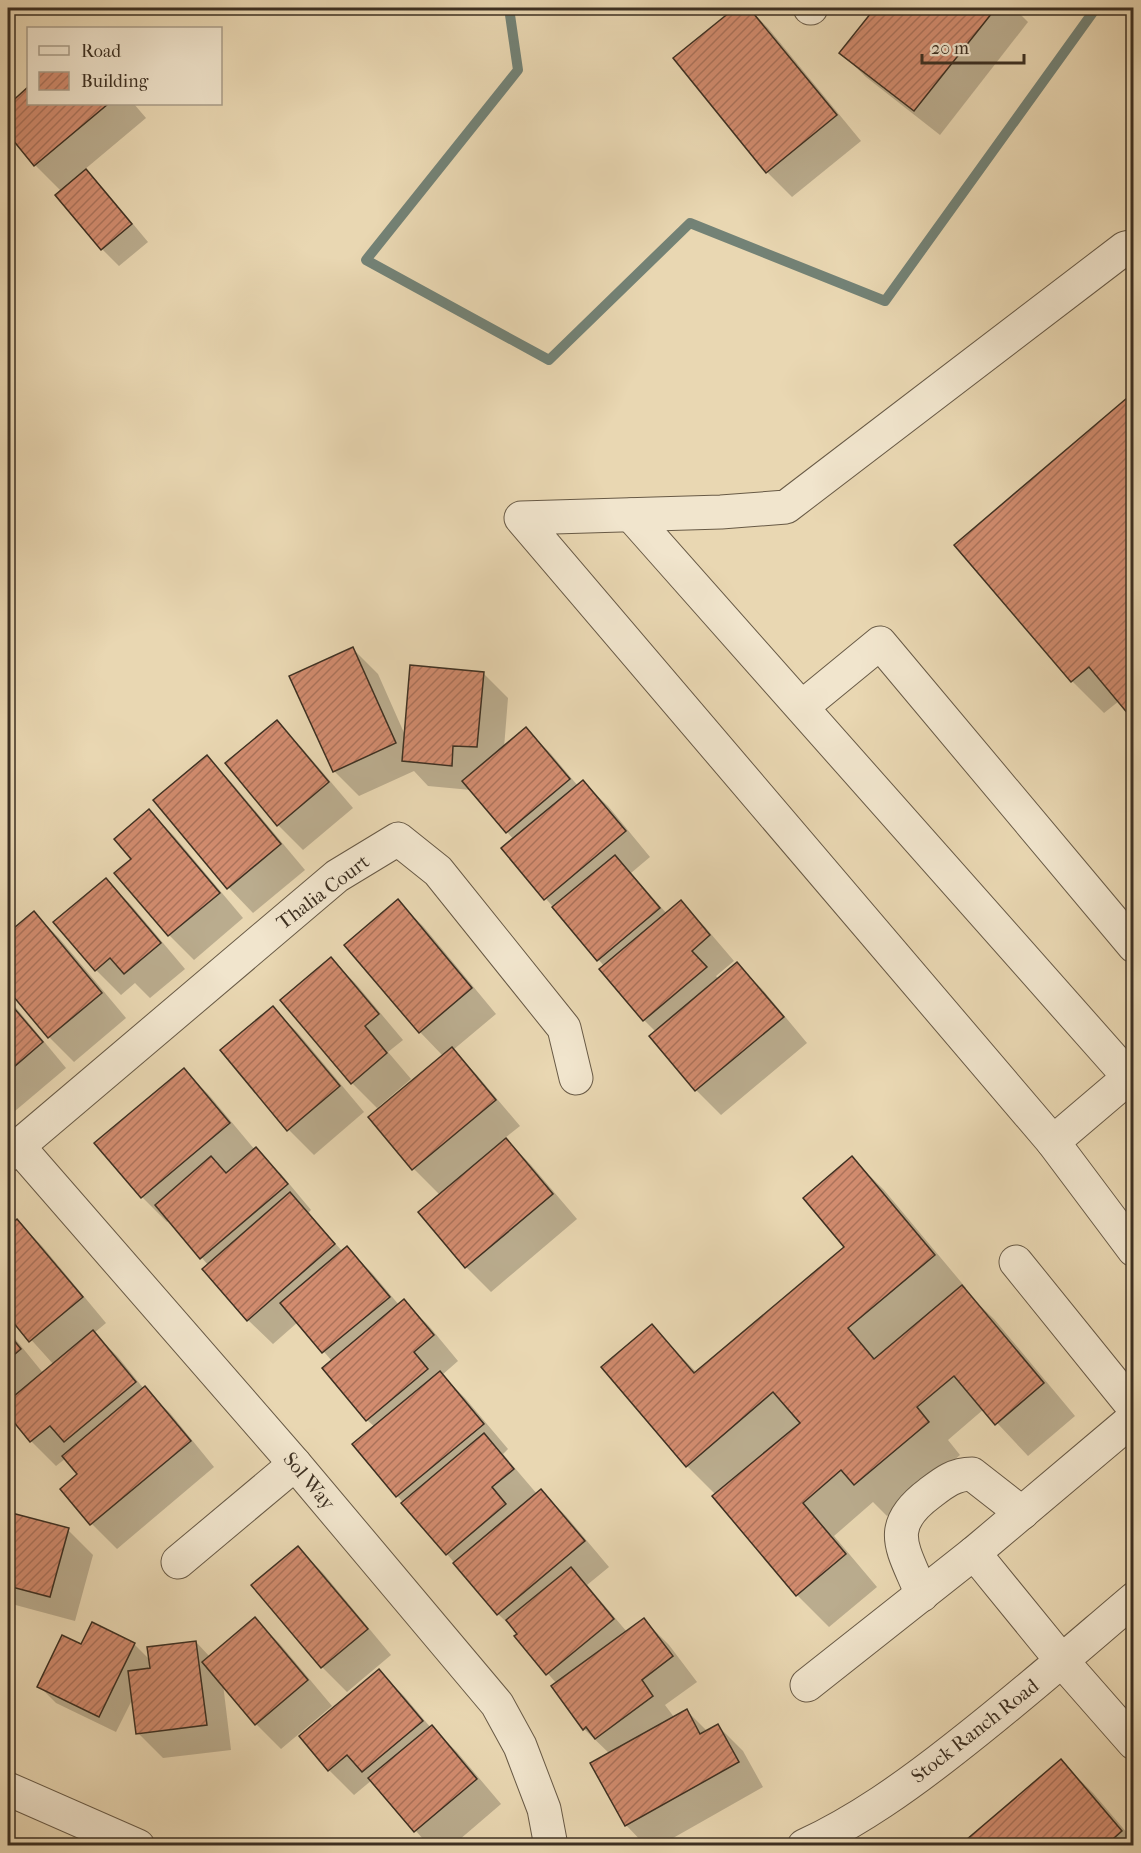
<svg xmlns="http://www.w3.org/2000/svg" width="1141" height="1853" font-family="'IM FELL French Canon',serif">
	<style>
		.shadow { fill: #0003; fill-rule: evenodd }
		.lines { fill: none; stroke-linecap: round; stroke-linejoin: round }
		.stream { stroke: #738276; stroke-width: 10 }
		.building { fill: url(#building-hatch); stroke: #3d3022; stroke-width: 1.5 }
		.minor-casing { stroke: #685a46; stroke-width: 35 }
		.minor { stroke: #f1e5cd; stroke-width: 33 }
		.labels { text-anchor: middle; dominant-baseline: central; stroke-width: 5; stroke-linejoin: round; paint-order: stroke }
		.street-label { font-size: 20px; fill: #3d3022; stroke: #f1e5cd }
	</style>
	<defs>
		<pattern id="building-hatch" width="6" height="6" patternUnits="userSpaceOnUse" patternTransform="scale(1.5)"><rect width="6" height="6" fill="#d28c6f"/><path d="M-1 1l2-2M0 6l6-6M5 7l2-2" fill="none" stroke="#ac735b"/></pattern>
	</defs>
	<rect width="100%" height="100%" fill="#e9d7b2"/>
	<filter id="stains"><feTurbulence type="fractalNoise" baseFrequency=".00333" numOctaves="4"/><feColorMatrix values="0 0 0 0 .2 0 0 0 0 .09 0 0 0 0 .02 0 0 0 .5 -.17"/></filter>
	<radialGradient id="worn" r=".72"><stop offset=".6" stop-color="#630" stop-opacity="0"/><stop offset="1" stop-color="#630" stop-opacity=".3"/></radialGradient>
	<g class="shadow">
		<polygon points="738,8 748,8 768,28 861,141 792,197 767,172 675,58"/>
		<polygon points="877,8 1014,8 1028,22 940,135 866,77 841,53"/>
		<polygon points="28,89 28,104 134,104 146,118 84,170 103,188 148,242 119,266 102,249 62,192 35,165 8,132 8,107"/>
		<polygon points="1134,394 1119,701 1104,713 1072,681"/>
		<polygon points="353,649 378,674 405,735 483,673 508,698 504,748 526,729 551,754 578,786 583,782 608,806 650,857 631,873 667,914 680,902 705,927 734,961 716,976 719,980 737,964 762,989 807,1043 721,1115 696,1090 651,1036 656,1032 644,1020 604,966 503,849 514,840 471,790 428,786 414,771 359,796 334,771"/>
		<polygon points="276,722 301,747 353,808 303,850 278,825"/>
		<polygon points="206,757 231,782 305,870 253,913 229,888 155,800"/>
		<polygon points="149,811 174,836 243,918 194,960 169,935 133,859"/>
		<polygon points="106,880 131,905 185,969 150,998 135,983 121,995 96,970 55,922"/>
		<polygon points="398,902 423,926 496,1014 453,1050 476,1074 520,1126 505,1138 531,1165 577,1219 491,1292 466,1267 440,1195 414,1169 370,1117 443,1056 420,1032"/>
		<polygon points="34,913 59,938 126,1018 74,1062 49,1037 8,987 8,971 17,963 8,952 8,935"/>
		<polygon points="331,959 356,984 403,1040 388,1052 411,1079 377,1108 352,1083"/>
		<polygon points="8,998 66,1068 15,1111 8,1104"/>
		<polygon points="273,1008 298,1033 364,1112 314,1155 289,1130 222,1050"/>
		<polygon points="184,1070 209,1095 255,1150 281,1174 311,1210 308,1213 343,1252 347,1248 372,1273 399,1305 404,1301 429,1326 458,1361 442,1375 465,1398 508,1449 503,1454 537,1494 541,1491 566,1516 609,1567 587,1585 627,1632 644,1620 669,1645 697,1682 665,1705 674,1717 686,1710 708,1732 718,1726 743,1751 763,1787 659,1846 646,1846 626,1825 610,1754 584,1729 557,1684 516,1637 519,1634 498,1614 354,1445 375,1427 367,1420 332,1361 298,1322 273,1344 248,1320 208,1265 170,1220 167,1222 142,1197 97,1143"/>
		<polygon points="852,1158 884,1190 966,1288 964,1290 994,1319 1075,1416 1028,1456 984,1409 948,1440 960,1455 887,1516 873,1502 834,1536 877,1587 829,1627 797,1595 716,1495 687,1466 652,1326 696,1372 846,1247"/>
		<polygon points="17,1221 42,1246 106,1323 94,1333 118,1357 144,1389 170,1413 214,1467 117,1549 92,1524 62,1489 79,1474 66,1458 56,1466 31,1441 8,1413 8,1330 43,1373 54,1365 8,1314 8,1229"/>
		<polygon points="8,1514 68,1530 93,1555 75,1621 8,1603"/>
		<polygon points="298,1548 323,1573 391,1655 347,1692 322,1667 253,1585"/>
		<path d="M255 1619 280 1644 332 1706 281 1749 256 1724 223 1684 231 1750 163 1758 138 1733 133 1698 116 1732 56 1703 39 1686 82 1646 134 1644 150 1660 196 1642 210 1657ZM151 1662 152 1669 147 1670Z"/>
		<polygon points="379,1671 404,1696 431,1728 432,1727 457,1752 501,1804 452,1846 429,1846 372,1780 354,1795 329,1770"/>
		<polygon points="1061,1761 1093,1793 1134,1841 1134,1846 961,1846"/>
	</g>
	<g class="lines">
		<polyline class="stream" points="509,8 518,70 366,260 549,360 690,223 885,301 1096,8"/>
	</g>
	<g class="building">
		<polygon points="735,8 749,8 837,115 766,173 673,58"/>
		<polygon points="875,8 996,8 914,111 839,53"/>
		<polygon points="28,87 28,104 108,104 34,166 8,134 8,105"/>
		<polygon points="86,169 132,224 101,250 55,195"/>
		<polygon points="1134,392 1134,721 1089,667 1071,682 954,545"/>
		<polygon points="353,647 396,743 333,772 289,676"/>
		<polygon points="410,665 484,672 477,747 453,746 452,766 402,761"/>
		<polygon points="277,720 329,782 277,826 225,763"/>
		<polygon points="526,727 570,779 506,833 462,781"/>
		<polygon points="207,755 281,844 227,889 153,800"/>
		<polygon points="583,780 626,831 544,900 501,848"/>
		<polygon points="149,809 220,893 168,936 114,873 131,859 114,839"/>
		<polygon points="615,855 660,908 597,961 552,907"/>
		<polygon points="106,878 161,943 124,974 110,958 95,971 53,922"/>
		<polygon points="398,899 472,988 419,1033 344,945"/>
		<polygon points="681,900 710,935 692,951 707,967 643,1021 599,969"/>
		<polygon points="34,911 102,993 48,1038 8,990 8,969 14,963 8,954 8,933"/>
		<polygon points="331,957 379,1014 365,1026 387,1053 351,1084 280,1000"/>
		<polygon points="737,962 784,1017 695,1091 649,1036"/>
		<polygon points="8,1001 43,1042 8,1072"/>
		<polygon points="273,1006 340,1086 287,1131 220,1050"/>
		<polygon points="452,1047 496,1100 412,1170 368,1117"/>
		<polygon points="184,1068 230,1123 141,1198 94,1143"/>
		<polygon points="506,1138 553,1194 465,1268 418,1212"/>
		<polygon points="256,1147 288,1184 200,1259 155,1205 211,1156 226,1173"/>
		<polygon points="852,1156 935,1255 848,1328 874,1359 962,1285 1044,1383 995,1425 954,1376 917,1407 929,1422 854,1485 841,1470 803,1503 846,1554 796,1596 712,1496 800,1423 773,1392 686,1467 601,1367 652,1324 694,1373 844,1247 803,1198"/>
		<polygon points="290,1192 335,1244 247,1321 202,1269"/>
		<polygon points="17,1219 83,1297 29,1342 8,1316 8,1227"/>
		<polygon points="347,1246 390,1297 322,1353 280,1303"/>
		<polygon points="404,1299 434,1335 414,1352 428,1369 366,1421 322,1368"/>
		<polygon points="93,1330 136,1382 64,1442 50,1426 30,1442 8,1415 8,1401"/>
		<polygon points="8,1333 21,1349 8,1360"/>
		<polygon points="440,1371 484,1424 396,1497 352,1444"/>
		<polygon points="145,1386 191,1441 90,1525 60,1489 77,1474 62,1456"/>
		<polygon points="484,1433 514,1469 492,1487 506,1504 446,1555 401,1503"/>
		<polygon points="541,1489 585,1541 497,1615 453,1563"/>
		<polygon points="8,1512 69,1528 50,1597 8,1586"/>
		<polygon points="298,1546 368,1629 321,1668 251,1585"/>
		<polygon points="571,1567 614,1619 546,1675 514,1636 517,1634 506,1620"/>
		<polygon points="255,1617 308,1680 255,1725 202,1662"/>
		<polygon points="644,1618 673,1656 642,1680 653,1696 595,1739 586,1727 583,1730 551,1686"/>
		<polygon points="92,1622 135,1643 99,1717 37,1687 62,1635 81,1644"/>
		<polygon points="196,1641 207,1725 136,1734 128,1671 150,1668 147,1647"/>
		<polygon points="379,1669 423,1721 362,1772 347,1755 328,1771 299,1736"/>
		<polygon points="687,1709 700,1734 718,1724 739,1762 625,1826 590,1763"/>
		<polygon points="432,1725 477,1779 414,1832 368,1778"/>
		<polygon points="1061,1759 1122,1831 1105,1846 959,1846"/>
	</g>
	<g class="lines">
		<defs>
			<g id="minor">
				<polyline points="810,8 811,8"/>
				<polyline points="631,515 1129,1077"/>
				<polyline points="802,707 880,643 1134,946"/>
				<polyline points="1134,1073 1053,1142 1134,1250"/>
				<polyline points="1053,1142 521,518 721,512 786,507 1125,248 1134,246"/>
				<polyline points="18,1146 295,1464 497,1704 520,1746 544,1809 551,1846"/>
				<polyline points="8,1155 337,876 398,839 438,871 564,1028 576,1078"/>
				<polyline points="1016,1262 1134,1408"/>
				<polyline points="974,1553 1134,1418"/>
				<polyline points="178,1562 295,1464"/>
				<path d="M922 1595C904 1549 883 1528 930 1493 943 1483 954 1474 972 1474L1022 1513"/>
				<polyline points="807,1685 974,1553 1062,1661 1134,1743"/>
				<polyline points="8,1789 138,1846"/>
				<path d="M804 1846C858 1821 907 1786 954 1749 1016 1701 1074 1650 1134 1599"/>
			</g>
		</defs>
		<use href="#minor" class="minor-casing"/>
		<use href="#minor" class="minor"/>
	</g>
	<g class="labels">
		<g class="street-label">
			<text transform="translate(323 892) rotate(-37)">Thalia Court</text>
			<text transform="translate(309 1481) rotate(50)">Sol Way</text>
			<text transform="translate(975 1731) rotate(-38)">Stock Ranch Road</text>
		</g>
	</g>
	<rect width="1141" height="1853" fill="none" stroke="#e9d7b2" stroke-width="30"/>
	<rect x="9" y="9" width="1123" height="1835" fill="none" stroke="#3d3022" stroke-width="3"/>
	<rect x="15" y="15" width="1111" height="1823" fill="none" stroke="#3d3022" stroke-width="1.5"/>
	<rect x="27" y="27" width="195" height="78" fill="#f1e5cd" stroke="#a99d89" stroke-width="1.5"/>
	<rect x="39" y="46" width="30" height="9" fill="#f1e5cd" stroke="#a99d89" stroke-width="1.5"/>
	<text x="81" y="57" font-size="18" fill="#3d3022">Road</text>
	<rect x="39" y="72" width="30" height="18" fill="url(#building-hatch)" stroke="#a99d89" stroke-width="1.5"/>
	<text x="81" y="87" font-size="18" fill="#3d3022">Building</text>
	<path d="M922 54v9h102v-9" fill="none" stroke="#3d3022" stroke-width="3"/>
	<text x="931" y="54" font-size="18" fill="#3d3022" stroke="#f1e5cd" stroke-width="4.5" paint-order="stroke">20 m</text>
	<rect width="100%" height="100%" filter="url(#stains)"/>
	<rect width="100%" height="100%" fill="url(#worn)"/>
</svg>
